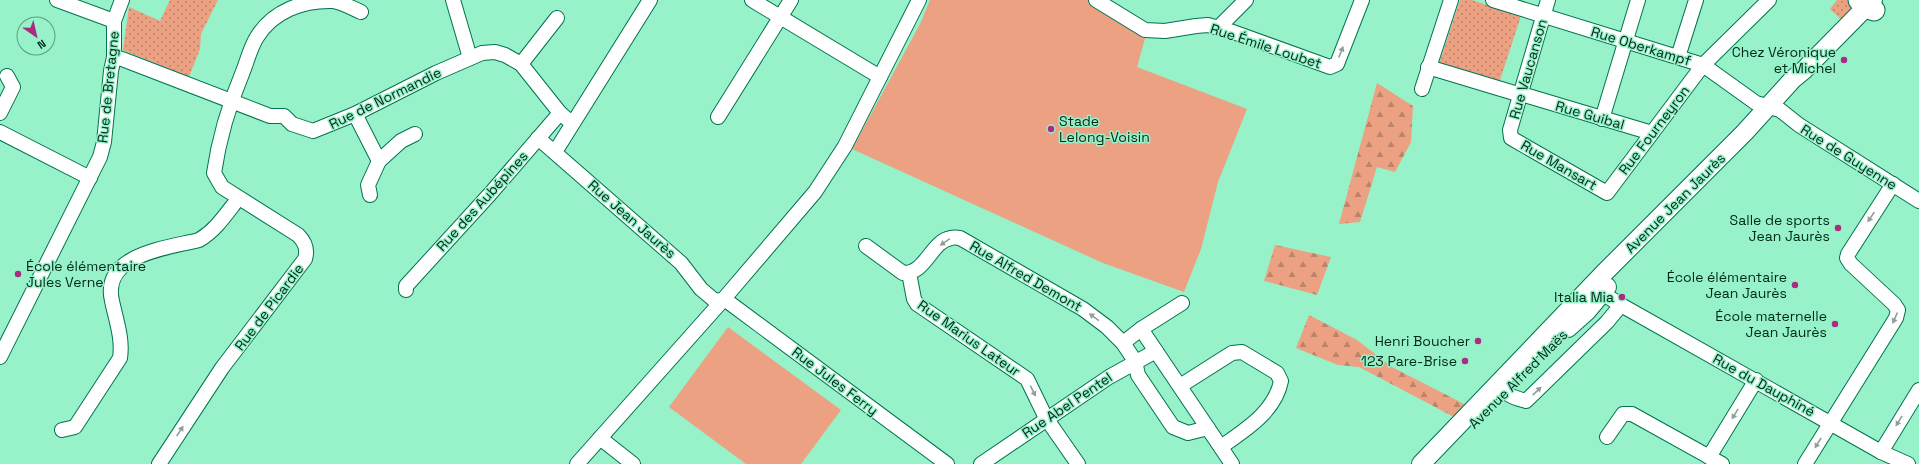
<svg xmlns="http://www.w3.org/2000/svg" width="1919" height="464" font-family="'Space Grotesk',sans-serif">
	<style>
		.grass { fill: url(#grass-dots) }
		.forest { fill: url(#forest-firs) }
		.garden { fill: #eba182 }
		.lines { fill: none; stroke-linecap: round; stroke-linejoin: round }
		.minor-casing { stroke: #007250; stroke-width: 16 }
		.major-casing { stroke: #007250; stroke-width: 20 }
		.highway-casing { stroke: #007250; stroke-width: 23 }
		.minor { stroke: #fff; stroke-width: 14 }
		.major { stroke: #fff; stroke-width: 18 }
		.highway { stroke: #fff; stroke-width: 21 }
		.oneway { fill: #8d9f98 }
		.poi-dot { fill: #a82d81; stroke: #97f2c9; stroke-width: 1.5 }
		.labels { text-anchor: middle; dominant-baseline: central; stroke-width: 3; stroke-linejoin: round; paint-order: stroke }
		.street-label { font-size: 14px; fill: #01291a; stroke: #97f2c9 }
		.poi-label { font-size: 14px; fill: #01291a; stroke: #97f2c9; text-anchor: end }
	</style>
	<defs>
		<pattern id="grass-dots" width="8" height="8" patternUnits="userSpaceOnUse"><rect width="8" height="8" fill="#eba182"/><path d="M2 2h.1M6 6h.1" fill="none" stroke="#bc836a" stroke-width="1.8" stroke-linecap="round"/></pattern>
		<pattern id="forest-firs" width="22" height="20" patternUnits="userSpaceOnUse"><rect width="22" height="20" fill="#eba182"/><path d="M5 1l3.5 6h-7zM16 11l3.5 6h-7z" fill="#bc836a"/></pattern>
	</defs>
	<rect width="100%" height="100%" fill="#97f2c9"/>
	<g class="grass">
		<polygon points="170,0 218,0 201,34 200,49 189,77 123,50 129,7 160,21"/>
		<polygon points="1460,0 1472,0 1521,16 1499,83 1439,64"/>
		<polygon points="1837,0 1848,0 1852,6 1853,11 1843,21 1830,9"/>
	</g>
	<g class="forest">
		<polygon points="1377,83 1413,106 1411,142 1395,172 1377,167 1360,222 1339,224"/>
		<polygon points="1275,245 1331,257 1317,295 1264,281"/>
		<polygon points="1309,315 1357,340 1392,367 1466,405 1454,417 1359,367 1338,365 1296,348"/>
	</g>
	<g class="garden">
		<polygon points="930,0 1089,0 1146,35 1137,67 1247,109 1218,182 1201,249 1184,292 1103,263 852,149 920,24"/>
		<polygon points="728,327 841,410 801,464 746,464 669,407"/>
	</g>
	<g class="lines">
		<defs>
			<g id="minor">
				<polyline points="57,0 114,21"/>
				<polyline points="453,0 470,58"/>
				<polyline points="752,0 880,77"/>
				<polyline points="1096,0 1145,30 1165,31 1196,26 1208,25 1233,32 1330,67 1337,64 1362,0"/>
				<polyline points="1493,0 1703,65 1756,103 1780,110 1799,125 1919,201"/>
				<polyline points="1548,0 1510,130 1511,138 1607,193 1703,65 1769,0"/>
				<polyline points="557,18 521,64 560,113 567,119"/>
				<polyline points="1218,28 1246,0"/>
				<polyline points="114,57 122,59 270,116 284,116 292,124 313,131 355,114 436,73 482,53 495,52 505,55 521,64"/>
				<polyline points="1678,57 1696,0"/>
				<polyline points="1428,67 1521,95"/>
				<polyline points="1422,89 1451,0"/>
				<polyline points="1528,96 1652,133"/>
				<polyline points="0,113 13,87 7,76"/>
				<polyline points="355,114 379,161 368,185 370,195"/>
				<polyline points="718,117 791,0"/>
				<polyline points="1602,119 1638,0"/>
				<polyline points="0,132 90,178"/>
				<polyline points="538,138 681,263 701,289 714,300 727,301 947,464"/>
				<polyline points="555,152 650,0"/>
				<polyline points="379,161 401,141 415,134"/>
				<path d="M866 246 903 273C926 274 931 241 951 238 954 237 958 238 960 238L1083 309 1107 327 1123 343 1135 361 1138 375 1173 427 1188 433 1208 428"/>
				<polyline points="909,273 914,299 917,304 1027,379 1046,418 1078,464"/>
				<polyline points="1594,288 1621,305 1881,452 1908,464"/>
				<polyline points="406,290 406,286 490,194 560,113"/>
				<polyline points="1141,329 1232,464"/>
				<polyline points="1123,343 1141,329 1182,303"/>
				<polyline points="0,357 100,157 104,142 111,71 114,57 114,21 122,0"/>
				<path d="M1500 382C1506 396 1512 397 1526 401L1607 322 1621 305"/>
				<path d="M1180 386 1232 353 1242 352 1277 373 1281 381C1275 412 1245 430 1221 447"/>
				<path d="M62 430 75 427 120 358C123 339 116 320 112 301 101 254 168 248 199 240 216 230 226 214 238 199"/>
				<polyline points="1607,437 1623,414 1632,414 1722,464"/>
				<polyline points="600,438 633,464"/>
				<polyline points="1881,452 1919,390"/>
				<polyline points="1709,457 1756,380"/>
				<path d="M159 464 222 368 305 259C308 249 305 242 298 235L222 187 214 173C219 139 229 105 242 74 247 62 250 48 257 37 273 11 303 0 333 1 343 3 352 8 361 12"/>
				<polyline points="577,464 722,301 815,192 845,146 919,0"/>
				<polyline points="981,464 1109,377 1156,351"/>
				<polyline points="1805,464 1896,318 1898,310 1894,304 1851,264 1847,258 1848,254 1893,184"/>
			</g>
			<g id="major">
				<polyline points="1568,328 1587,311 1607,287"/>
				<polyline points="1421,464 1605,272 1745,132 1793,79 1804,70 1873,0"/>
			</g>
			<polyline id="highway" points="1859,0 1866,7 1874,10"/>
		</defs>
		<use href="#minor" class="minor-casing"/>
		<use href="#major" class="major-casing"/>
		<use href="#highway" class="highway-casing"/>
		<use href="#minor" class="minor"/>
		<use href="#major" class="major"/>
		<use href="#highway" class="highway"/>
	</g>
	<defs><path id="oneway-solid" d="M-6-.8H1V-3.2L6.5 0L1 3.2V.8H-6Z"/></defs>
	<g class="oneway">
		<use href="#oneway-solid" transform="translate(1341 52) rotate(-68)"/>
		<use href="#oneway-solid" transform="translate(1871 217) rotate(124)"/>
		<use href="#oneway-solid" transform="translate(945 242) rotate(146)"/>
		<use href="#oneway-solid" transform="translate(1094 317) rotate(-144)"/>
		<use href="#oneway-solid" transform="translate(1895 318) rotate(114)"/>
		<use href="#oneway-solid" transform="translate(1033 391) rotate(64)"/>
		<use href="#oneway-solid" transform="translate(1537 391) rotate(-44)"/>
		<use href="#oneway-solid" transform="translate(1735 414) rotate(122)"/>
		<use href="#oneway-solid" transform="translate(1899 421) rotate(122)"/>
		<use href="#oneway-solid" transform="translate(180 431) rotate(-57)"/>
		<use href="#oneway-solid" transform="translate(1818 443) rotate(122)"/>
	</g>
	<g class="poi-dot">
		<circle cx="1844" cy="60" r="4"/>
		<circle cx="1051" cy="129" r="4"/>
		<circle cx="1838" cy="228" r="4"/>
		<circle cx="18" cy="274" r="4"/>
		<circle cx="1795" cy="285" r="4"/>
		<circle cx="1622" cy="297" r="4"/>
		<circle cx="1835" cy="324" r="4"/>
		<circle cx="1478" cy="341" r="4"/>
		<circle cx="1465" cy="361" r="4"/>
	</g>
	<g class="labels">
		<g class="street-label">
			<text transform="translate(1266 46) rotate(18)">Rue Émile Loubet</text>
			<text transform="translate(1641 46) rotate(17)">Rue Oberkampf</text>
			<text transform="translate(1528 69) rotate(-74)">Rue Vaucanson</text>
			<text transform="translate(108 87) rotate(-84)">Rue de Bretagne</text>
			<text transform="translate(385 98) rotate(-26)">Rue de Normandie</text>
			<text transform="translate(1590 115) rotate(16)">Rue Guibal</text>
			<text transform="translate(1654 130) rotate(-53)">Rue Fourneyron</text>
			<text transform="translate(1849 157) rotate(32)">Rue de Guyenne</text>
			<text transform="translate(1559 165) rotate(30)">Rue Mansart</text>
			<text transform="translate(482 201) rotate(-48)">Rue des Aubépines</text>
			<text transform="translate(1675 203) rotate(-45)">Avenue Jean Jaurès</text>
			<text transform="translate(632 219) rotate(41)">Rue Jean Jaurès</text>
			<text transform="translate(1026 276) rotate(30)">Rue Alfred Demont</text>
			<text transform="translate(269 307) rotate(-53)">Rue de Picardie</text>
			<text transform="translate(969 338) rotate(35)">Rue Marius Lateur</text>
			<text transform="translate(1518 379) rotate(-45)">Avenue Alfred Maës</text>
			<text transform="translate(835 381) rotate(37)">Rue Jules Ferry</text>
			<text transform="translate(1764 385) rotate(29)">Rue du Dauphiné</text>
			<text transform="translate(1067 405) rotate(-34)">Rue Abel Pentel</text>
		</g>
		<g class="poi-label">
			<text x="1836" y="52">Chez Véronique<tspan x="1836" dy="16">et Michel</tspan></text>
			<text x="1059" y="121" text-anchor="start">Stade<tspan x="1059" dy="16">Lelong-Voisin</tspan></text>
			<text x="1830" y="220">Salle de sports<tspan x="1830" dy="16">Jean Jaurès</tspan></text>
			<text x="26" y="266" text-anchor="start">École élémentaire<tspan x="26" dy="16">Jules Verne</tspan></text>
			<text x="1787" y="277">École élémentaire<tspan x="1787" dy="16">Jean Jaurès</tspan></text>
			<text x="1614" y="297">Italia Mia</text>
			<text x="1827" y="316">École maternelle<tspan x="1827" dy="16">Jean Jaurès</tspan></text>
			<text x="1470" y="341">Henri Boucher</text>
			<text x="1457" y="361">123 Pare-Brise</text>
		</g>
	</g>
	<g transform="translate(36 36) rotate(146)"><circle r="19" fill="#97f2c9" stroke="#5ba283"/>
	<path d="M0-3L7 15L0 10L-7 15Z" fill="#a82d81"/>
	<text y="-6" font-size="11" font-weight="bold" text-anchor="middle" fill="#01291a">N</text>
	</g>
</svg>
